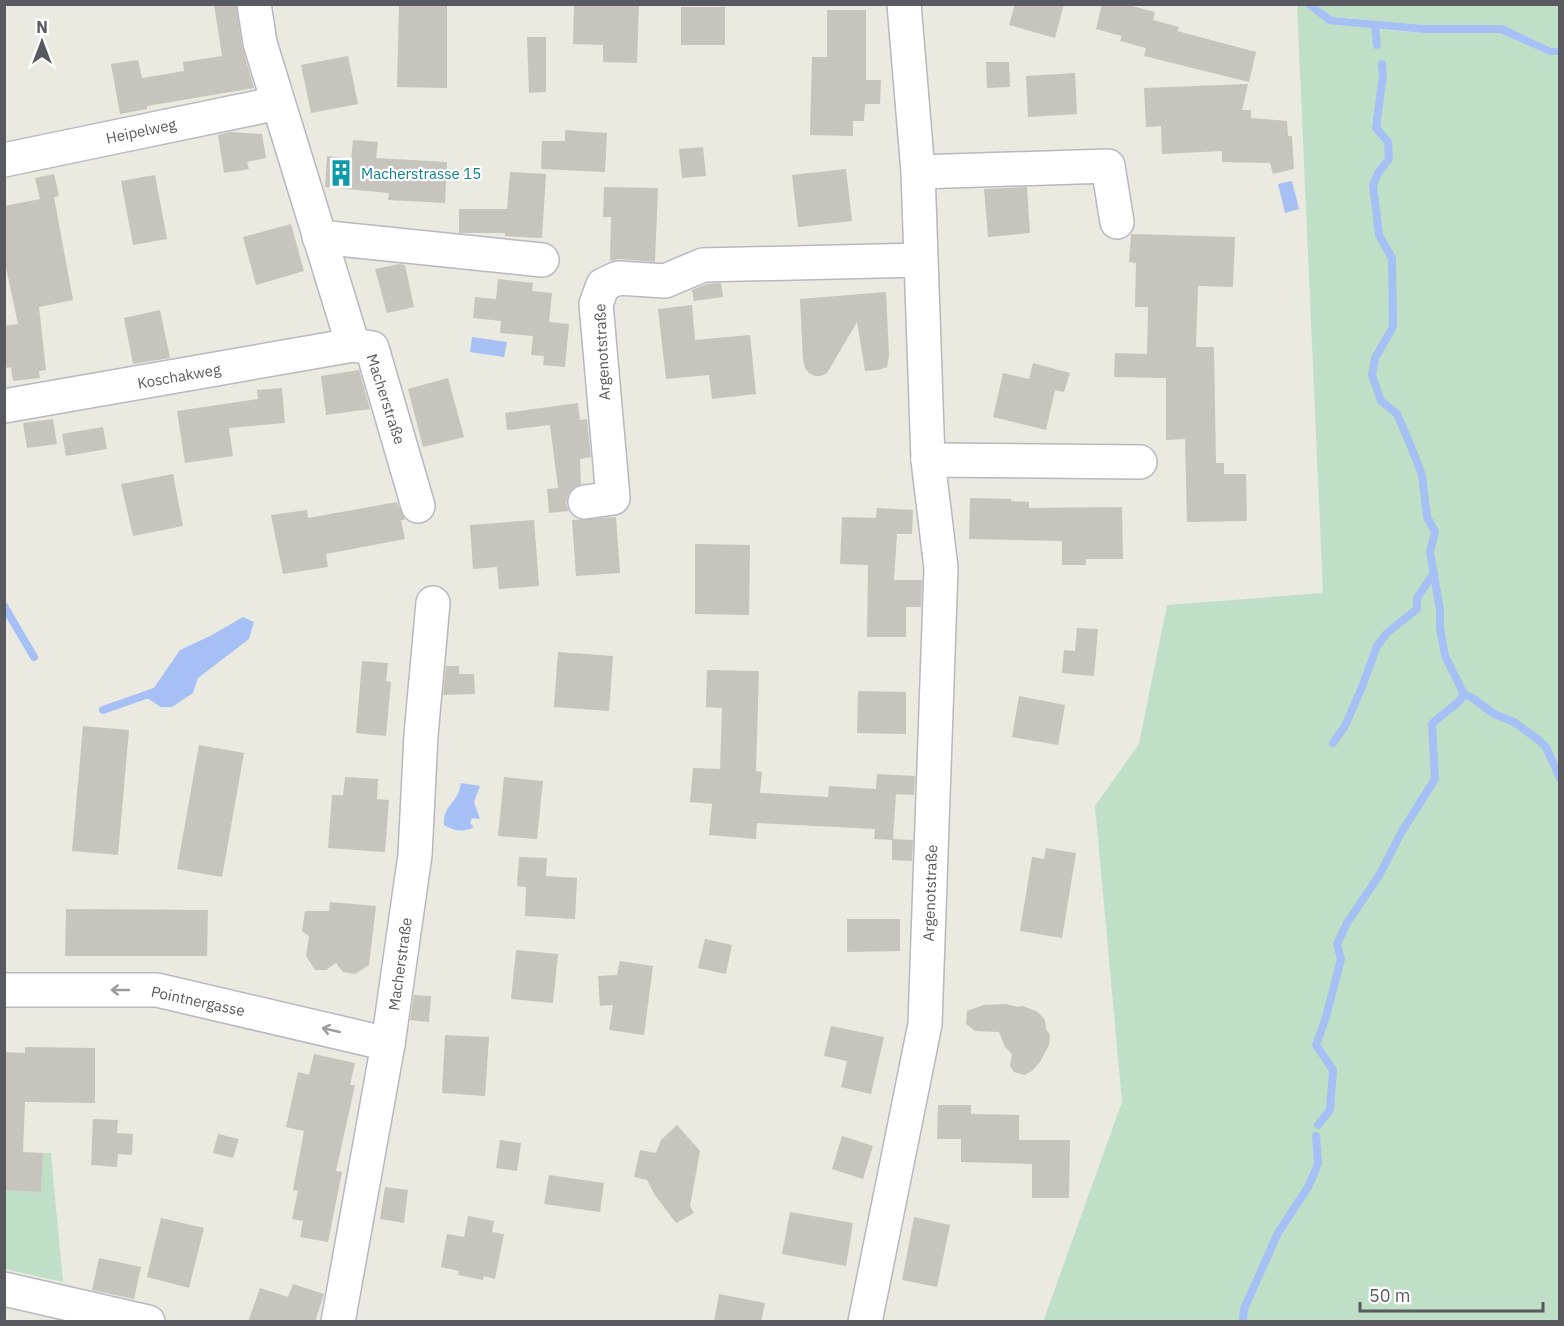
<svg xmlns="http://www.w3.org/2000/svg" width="1564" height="1326" font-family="'IBM Plex Sans',sans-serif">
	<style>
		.green { fill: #bfe0c6 }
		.water { fill: #a6c0f5 }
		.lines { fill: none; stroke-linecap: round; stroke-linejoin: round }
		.stream { stroke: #a6c0f5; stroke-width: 8 }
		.building { fill: #c6c4bd }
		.minor-casing { stroke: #b8b8be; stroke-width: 36 }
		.minor { stroke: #fff; stroke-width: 33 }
		.oneway { stroke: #9b9c9f }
		.labels { text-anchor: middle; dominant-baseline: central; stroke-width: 4.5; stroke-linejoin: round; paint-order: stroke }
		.street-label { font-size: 15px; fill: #595a5f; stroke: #fff }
		.culture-label { font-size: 15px; fill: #0d838f; stroke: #fff; text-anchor: start }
	</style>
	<rect width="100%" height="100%" fill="#eaeae0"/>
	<g class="green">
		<polygon points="1297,5 1304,5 1314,12 1375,29 1423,33 1500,33 1549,55 1559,55 1559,1321 1043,1322 1122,1102 1095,806 1139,744 1167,605 1323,593"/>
		<polygon points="1316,5 1559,5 1559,48 1551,48 1503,25 1425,25 1333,17"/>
		<polygon points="43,1153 51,1153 63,1282 5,1269 5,1190 41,1192"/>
	</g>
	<g class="water">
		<polygon points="1304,5 1316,5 1333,17 1425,25 1503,25 1551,48 1559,48 1559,55 1549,55 1500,33 1423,33 1328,24"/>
		<polygon points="1292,181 1299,209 1285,213 1278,184"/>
		<polygon points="472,337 507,342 504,357 470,352"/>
		<polygon points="243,617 254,622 249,639 198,678 193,693 172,707 161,707 147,698 180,650 210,636"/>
		<path d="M461 783 480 786 474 802 480 819 472 818 470 823 474 827C463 833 454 831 444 825 443 803 458 805 461 783Z"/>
	</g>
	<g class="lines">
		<g class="stream">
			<polyline points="1375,25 1377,45"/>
			<polyline points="1382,64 1383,75 1376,128 1388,142 1389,159 1378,173 1373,185 1379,235 1392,258 1393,327 1375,358 1372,375 1381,401 1397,414 1410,444 1422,475 1427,517 1435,532 1430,552 1440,610 1440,628 1445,656 1464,694 1474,699 1494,714 1514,722 1536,738 1546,747 1560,778"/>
			<polyline points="4,606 34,657"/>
			<polyline points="103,710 157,691"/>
			<polyline points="1333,743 1345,726 1362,687 1377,646 1387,633 1417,609 1417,598 1434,573"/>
			<path d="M1318 1125 1330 1110 1333 1070 1316 1045 1326 1017 1341 959 1337 944 1347 923 1380 874 1401 833 1435 779 1432 724C1441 714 1459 705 1464 694"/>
			<polyline points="1243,1322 1244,1309 1278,1233 1308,1187 1314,1174 1318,1163 1316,1136"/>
		</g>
	</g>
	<g class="building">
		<polygon points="214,4 236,4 242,46 254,88 147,106 147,109 120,114 111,64 138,60 142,78 184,71 183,62 222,56"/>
		<polygon points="399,4 447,4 447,88 397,87"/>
		<polygon points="574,4 639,4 637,63 603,62 603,45 573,44"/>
		<polygon points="1015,4 1064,4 1055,38 1009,25"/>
		<polygon points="1102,4 1124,4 1155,12 1153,20 1179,27 1177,31 1256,52 1249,82 1144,56 1146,48 1120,41 1122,36 1096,29"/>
		<rect x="681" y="7" width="44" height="38"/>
		<polygon points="827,10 866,10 866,80 881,80 880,104 865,104 864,121 853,121 853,136 810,135 812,57 827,57"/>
		<polygon points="527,37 546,37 546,92 529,93"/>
		<polygon points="348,56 358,104 311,113 301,65"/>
		<polygon points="986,62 1009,62 1010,87 987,88"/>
		<polygon points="1075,73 1077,114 1028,117 1026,76"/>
		<polygon points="1248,84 1242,110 1251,110 1251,118 1287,121 1288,136 1292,136 1294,169 1273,174 1270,163 1222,162 1222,151 1162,154 1161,126 1146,127 1144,88"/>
		<polygon points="565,130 607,133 605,172 541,169 542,141 565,141"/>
		<polygon points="230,132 262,134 266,158 247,162 249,169 224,173 218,135"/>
		<polygon points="353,140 378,142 376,158 447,162 445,203 388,200 389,193 325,187 327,156 351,159"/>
		<polygon points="703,147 706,176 682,178 679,149"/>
		<polygon points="846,169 852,221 798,227 792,175"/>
		<polygon points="510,172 546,174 542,238 505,236 505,233 459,233 459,209 507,209"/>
		<polygon points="54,174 59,196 54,197 73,300 39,307 46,370 39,371 40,378 13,381 11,367 4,368 4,326 18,324 4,258 4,206 40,199 35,178"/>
		<polygon points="155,175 167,239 133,245 121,181"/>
		<polygon points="604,187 658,188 655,262 619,259 610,261 611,217 603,217"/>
		<polygon points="1027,187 1030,233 988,237 984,189"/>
		<polygon points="291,224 304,271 256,285 243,237"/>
		<polygon points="1131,234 1235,237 1233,287 1198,286 1196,347 1214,347 1216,463 1224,463 1224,474 1246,474 1247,521 1187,522 1185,439 1166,440 1166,378 1114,377 1115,353 1147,354 1148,307 1135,307 1136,263 1129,262"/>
		<polygon points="399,264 405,265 414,307 387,313 375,269"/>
		<polygon points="498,279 533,283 532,291 552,293 549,322 569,324 565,367 543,365 544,356 531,355 533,336 500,333 501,321 473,318 475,297 496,299"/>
		<polygon points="721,283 723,297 694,301 692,290 707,284"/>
		<polygon points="886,292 889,356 887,367 878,370 865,371 857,322 827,373 821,376 815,376 809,373 805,368 803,359 800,299"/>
		<polygon points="692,305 695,340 750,335 756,394 712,399 709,375 666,379 658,309"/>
		<polygon points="160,310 170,358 133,364 124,318"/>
		<polygon points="1033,363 1070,373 1064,392 1055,390 1046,430 993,417 1003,373 1029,379"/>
		<polygon points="359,370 370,409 326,415 321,376"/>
		<polygon points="448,378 464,437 423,447 408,389"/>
		<polygon points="282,388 285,423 229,428 233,456 185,463 177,411 258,399 257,390"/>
		<polygon points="578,403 580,420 587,419 591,457 580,459 581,484 573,488 568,495 566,504 569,511 549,513 547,489 558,488 550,425 507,430 505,413"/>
		<polygon points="53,419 57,444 27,448 23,423"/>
		<polygon points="103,427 107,449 66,456 62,434"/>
		<polygon points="173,474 183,526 133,536 121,484"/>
		<polygon points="970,498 1011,499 1011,501 1029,502 1029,508 1122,507 1123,559 1086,559 1086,565 1062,565 1062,541 969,539"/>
		<polygon points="397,502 405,520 401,520 405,539 326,554 328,567 283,574 271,515 307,510 308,518"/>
		<polygon points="877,508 913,510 912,534 897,534 894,580 922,580 921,607 906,607 906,637 867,637 868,565 840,564 842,517 876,518"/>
		<polygon points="616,517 620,573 576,576 572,520"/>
		<polygon points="534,520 539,586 499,589 497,567 473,569 470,525"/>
		<polygon points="695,544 750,545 749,615 695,614"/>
		<polygon points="1077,628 1098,629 1094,676 1062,673 1064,650 1075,651"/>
		<polygon points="558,652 613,656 609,711 554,707"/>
		<polygon points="362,661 388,663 386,681 391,682 386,736 356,733"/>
		<polygon points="446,666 459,666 459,674 474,674 475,694 443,695"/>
		<polygon points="707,670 759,671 756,771 762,772 760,793 828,797 829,786 876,789 877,774 915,776 914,795 896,794 893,839 913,840 912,861 892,860 892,840 874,839 875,829 757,823 756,839 709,835 712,804 690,802 693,768 720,769 722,708 706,707"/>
		<polygon points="858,691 906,692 906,734 857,733"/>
		<polygon points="1019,696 1065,705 1058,745 1012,737"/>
		<polygon points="83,726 129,730 118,855 72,851"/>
		<polygon points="199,745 244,753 222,877 177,869"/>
		<polygon points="345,777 378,779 377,799 389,800 385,852 328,848 332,795 343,795"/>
		<polygon points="504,777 543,781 537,839 498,836"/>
		<polygon points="1046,848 1076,853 1062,938 1020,931 1032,857 1044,859"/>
		<polygon points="519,857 547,858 546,876 577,878 575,919 525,916 526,887 517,886"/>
		<polygon points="330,902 376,906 369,965 355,974 343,972 336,963 326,970 315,970 306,956 309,936 302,931 305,911 329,911"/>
		<polygon points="66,909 208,910 207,956 65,956"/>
		<polygon points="847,919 900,919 900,951 847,952"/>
		<polygon points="705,939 732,945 726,974 698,968"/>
		<polygon points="516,950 558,954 553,1003 511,999"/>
		<polygon points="620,961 653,966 644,1035 609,1030 613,1005 600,1006 598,976 617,975"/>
		<polygon points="414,995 431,996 429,1022 410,1020"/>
		<polygon points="1006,1004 1018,1007 1023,1006 1038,1012 1045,1020 1046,1029 1050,1035 1049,1045 1040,1062 1032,1071 1024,1075 1014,1072 1010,1066 1012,1054 1005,1047 999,1032 975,1031 966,1024 967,1011 984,1005"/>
		<polygon points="831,1026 884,1037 871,1094 841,1087 847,1061 824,1056"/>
		<polygon points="445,1035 489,1037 485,1096 442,1093"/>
		<polygon points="25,1047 95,1048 95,1103 25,1102 23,1152 43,1153 41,1192 4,1190 4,1052 25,1053"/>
		<polygon points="314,1054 355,1063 350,1085 355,1085 336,1171 342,1172 328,1242 300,1237 303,1221 292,1219 298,1191 293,1190 304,1131 286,1127 298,1072 309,1075"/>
		<polygon points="938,1105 971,1105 971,1114 1019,1115 1019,1140 1070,1140 1069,1198 1032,1198 1032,1164 961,1162 961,1139 937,1139"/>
		<polygon points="93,1119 118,1120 117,1133 133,1134 132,1155 118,1154 117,1167 91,1165"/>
		<polygon points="677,1125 700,1151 690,1206 694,1213 676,1223 655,1195 647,1180 634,1177 640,1150 656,1153 661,1140"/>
		<polygon points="218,1134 239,1139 233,1158 213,1153"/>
		<polygon points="842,1136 873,1146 863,1179 832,1169"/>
		<polygon points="500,1140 521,1143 517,1171 496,1168"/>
		<polygon points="549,1175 604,1183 600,1212 544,1204"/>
		<polygon points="385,1187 408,1190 404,1223 380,1219"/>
		<polygon points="790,1212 853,1223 846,1266 782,1254"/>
		<polygon points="468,1216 494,1221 492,1232 504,1234 495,1279 484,1276 483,1280 458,1275 459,1271 441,1267 447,1234 464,1237"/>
		<polygon points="914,1217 950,1225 937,1287 902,1280"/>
		<polygon points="161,1218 204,1228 189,1288 147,1277"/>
		<polygon points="99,1258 141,1267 134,1299 92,1290"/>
		<polygon points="293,1284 324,1294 315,1322 248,1322 260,1288 288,1297"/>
		<polygon points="719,1294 765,1303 761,1322 714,1322"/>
	</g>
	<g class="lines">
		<defs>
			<g id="minor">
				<polyline points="254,4 260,43 353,345 372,348 418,506"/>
				<polyline points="4,160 278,103"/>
				<polyline points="918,172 1108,166 1117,222"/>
				<polyline points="319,237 542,260"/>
				<polyline points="4,406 353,345"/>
				<polyline points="928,460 1140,462"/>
				<polyline points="585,502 613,498 596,304 603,285 618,278 665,281 703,265 920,260"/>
				<polyline points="4,990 157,990 388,1044"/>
				<polyline points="4,1289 148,1322"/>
				<polyline points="338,1322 388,1044 415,855 421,735 433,603"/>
				<polyline points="865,1322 925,1024 941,568 928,460 918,172 904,4"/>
			</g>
		</defs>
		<use href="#minor" class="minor-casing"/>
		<use href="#minor" class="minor"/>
	</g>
	<defs><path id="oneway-shaft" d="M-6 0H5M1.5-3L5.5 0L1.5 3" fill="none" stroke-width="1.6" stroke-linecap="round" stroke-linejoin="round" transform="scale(1.5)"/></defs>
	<g class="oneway">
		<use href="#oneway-shaft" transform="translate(120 990) rotate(-180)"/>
		<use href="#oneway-shaft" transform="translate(331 1030) rotate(-167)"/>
	</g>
	<defs>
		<symbol id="building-bare" viewBox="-9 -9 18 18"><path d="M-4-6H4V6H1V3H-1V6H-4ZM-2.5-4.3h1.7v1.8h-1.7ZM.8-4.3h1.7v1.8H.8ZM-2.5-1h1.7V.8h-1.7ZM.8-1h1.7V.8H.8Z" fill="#0f9aa8" stroke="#fff" stroke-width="2.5" paint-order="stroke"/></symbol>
	</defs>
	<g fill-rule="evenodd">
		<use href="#building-bare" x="322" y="154" width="38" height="38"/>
	</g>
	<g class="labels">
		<g class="street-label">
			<text transform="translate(141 131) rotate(-12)">Heipelweg</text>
			<text transform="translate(602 352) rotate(-93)">Argenotstraße</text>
			<text transform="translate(179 376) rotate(-10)">Koschakweg</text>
			<text transform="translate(386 399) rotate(72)">Macherstraße</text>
			<text transform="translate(930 893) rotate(-88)">Argenotstraße</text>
			<text transform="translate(400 964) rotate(-82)">Macherstraße</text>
			<text transform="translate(198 1001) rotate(12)">Pointnergasse</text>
		</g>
		<g class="culture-label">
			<text x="361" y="173">Macherstrasse 15</text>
		</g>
	</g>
	<rect width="1564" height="1326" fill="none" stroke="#595a5f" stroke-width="12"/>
	<g transform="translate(42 42)" stroke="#ffffff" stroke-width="4.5" paint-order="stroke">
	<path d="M0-4.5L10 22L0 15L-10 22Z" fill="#595a5f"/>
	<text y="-9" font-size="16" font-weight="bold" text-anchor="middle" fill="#595a5f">N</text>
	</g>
	<path d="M1360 1302v9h183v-9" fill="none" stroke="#595a5f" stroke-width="3"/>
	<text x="1369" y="1302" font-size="18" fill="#595a5f" stroke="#ffffff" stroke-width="4.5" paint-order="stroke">50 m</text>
</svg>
